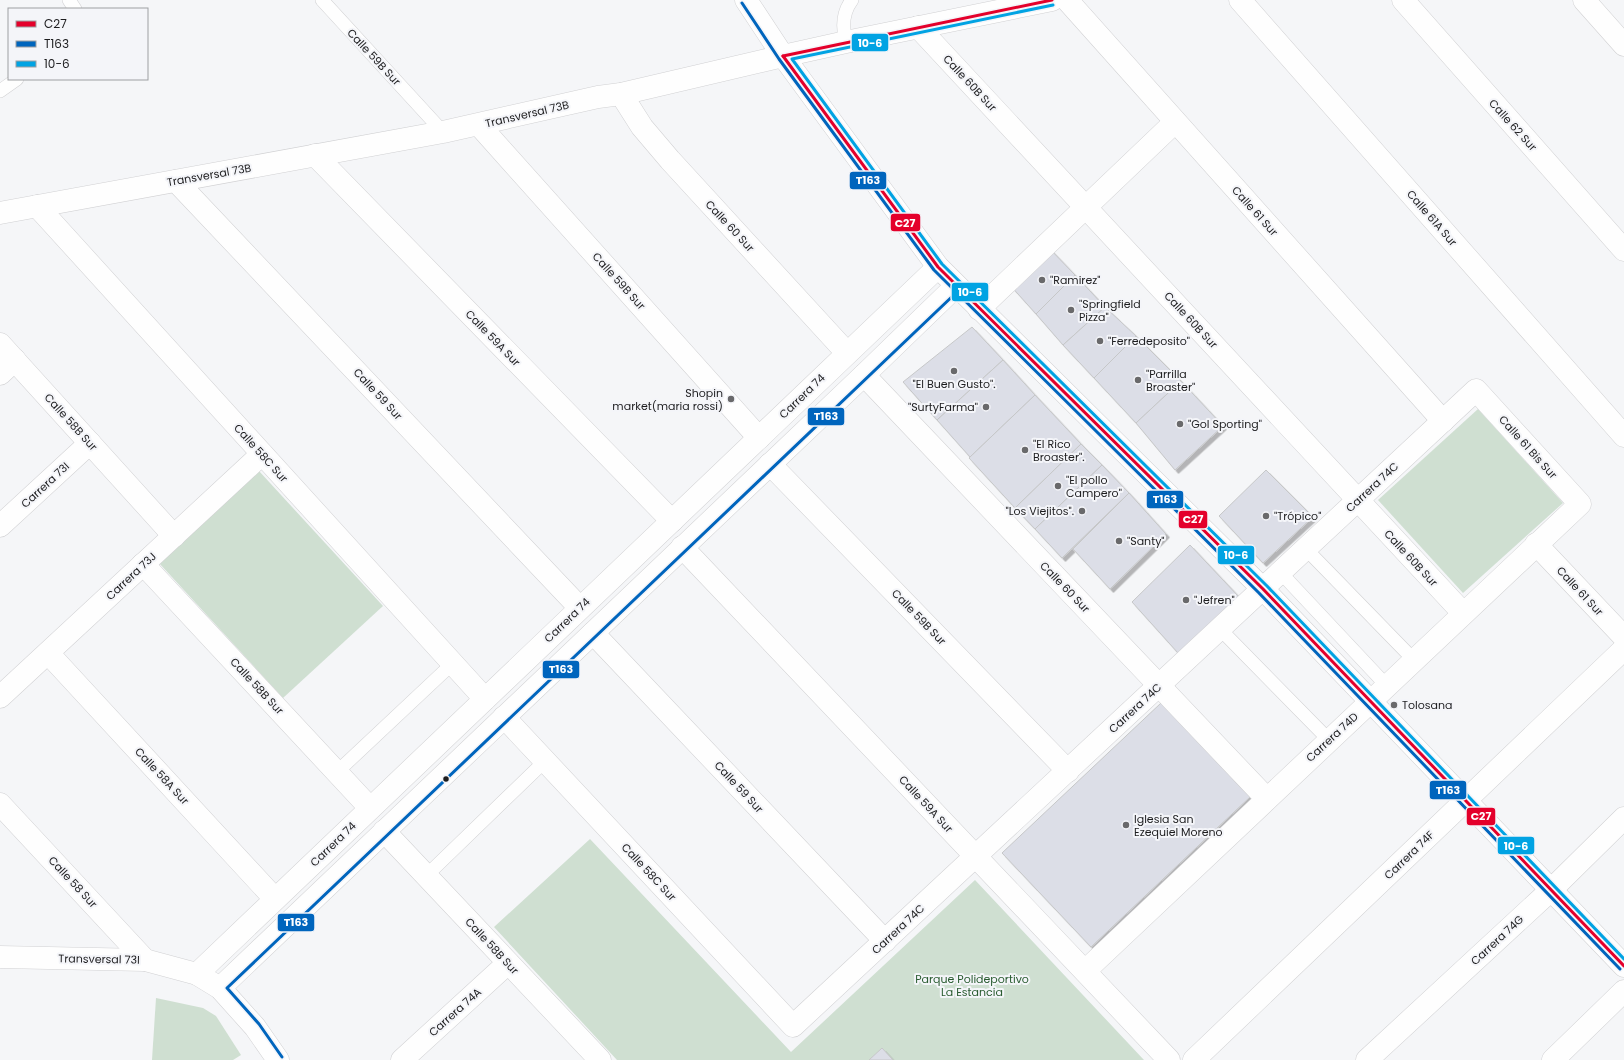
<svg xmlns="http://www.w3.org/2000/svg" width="1624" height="1060" font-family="Poppins,sans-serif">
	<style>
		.green { fill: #cfdfd1 }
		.building { fill: #dcdee7; stroke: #c6c7c8; filter: url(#shadow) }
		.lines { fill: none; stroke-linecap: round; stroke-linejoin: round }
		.lane-casing { stroke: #d1d1d3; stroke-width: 14 }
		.street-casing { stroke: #d1d1d3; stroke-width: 23 }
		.secondary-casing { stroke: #d1d1d3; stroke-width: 23 }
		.lane { stroke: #fefefe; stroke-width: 13 }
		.street { stroke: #fefefe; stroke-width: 22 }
		.secondary { stroke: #fefefe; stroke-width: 22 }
		.bus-1-casing { stroke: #f4f5f9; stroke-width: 6 }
		.bus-2-casing { stroke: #f4f5f9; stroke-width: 6 }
		.bus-3-casing { stroke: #f4f5f9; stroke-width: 6 }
		.bus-1 { stroke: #e4002b; stroke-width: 3 }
		.bus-2 { stroke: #0065bd; stroke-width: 3 }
		.bus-3 { stroke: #01a3e3; stroke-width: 3 }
		.poi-dot { fill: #69696b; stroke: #f4f5f9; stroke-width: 1.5 }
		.bus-dot { fill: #1d1d1f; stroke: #f4f5f9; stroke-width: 1.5 }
		.labels { text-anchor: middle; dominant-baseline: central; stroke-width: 4; stroke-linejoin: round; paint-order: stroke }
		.street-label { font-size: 11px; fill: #1d1d1f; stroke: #f4f5f9 }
		.poi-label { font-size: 11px; fill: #1d1d1f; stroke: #f4f5f9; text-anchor: start }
		.park-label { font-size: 11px; fill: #285b2f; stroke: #f4f5f9 }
		.line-badge { stroke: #f4f5f9; stroke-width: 1.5 }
		.badge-label { font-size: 11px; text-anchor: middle; font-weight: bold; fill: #fff }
	</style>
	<defs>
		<filter id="shadow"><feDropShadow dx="3.5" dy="3.5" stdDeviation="0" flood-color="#0004"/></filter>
	</defs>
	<rect width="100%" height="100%" fill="#f5f6f8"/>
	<g class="green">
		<polygon points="1478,409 1563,503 1463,593 1378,500"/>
		<polygon points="259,471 383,606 283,698 159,563"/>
		<polygon points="590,839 791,1052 975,880 1144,1060 617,1060 494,927"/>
		<polygon points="156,998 203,1008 216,1016 241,1055 233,1060 152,1060"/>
	</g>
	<g class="building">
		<polygon points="1048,247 1075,275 1036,314 1009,284"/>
		<polygon points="1075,275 1105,307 1063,345 1036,314"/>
		<polygon points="1105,307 1136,336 1094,378 1063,345"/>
		<polygon points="972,327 1003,360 937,420 903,382"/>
		<polygon points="1136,336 1181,381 1136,423 1094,378"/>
		<polygon points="1003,360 1035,395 970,457 937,420"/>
		<polygon points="1181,381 1223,426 1175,470 1136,423"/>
		<polygon points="1035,395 1081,444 1015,508 969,458"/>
		<polygon points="1081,444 1102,465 1035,529 1015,508"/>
		<polygon points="1102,465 1129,493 1062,558 1035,529"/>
		<polygon points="1266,470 1313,517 1263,563 1219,516"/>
		<polygon points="1129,493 1166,534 1110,589 1073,549"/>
		<polygon points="1190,545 1240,598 1178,653 1132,602"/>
		<polygon points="1161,703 1250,797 1091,947 1002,853"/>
		<polygon points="882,1048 893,1060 869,1060"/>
	</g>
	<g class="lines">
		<defs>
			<g id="lane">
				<polyline points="69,0 75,9"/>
				<polyline points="322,0 443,132"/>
				<path d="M846 42C842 27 842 13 852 0"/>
				<polyline points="0,91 17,79"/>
				<polyline points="1306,549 1414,660"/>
				<polyline points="1281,573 1387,686"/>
				<polyline points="1220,629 1329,740"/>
				<polyline points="337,772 452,664"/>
				<polyline points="426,876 545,761"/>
			</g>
			<g id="street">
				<polyline points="1067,0 1443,421"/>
				<polyline points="1240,0 1624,436"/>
				<polyline points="1403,0 1624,250"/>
				<polyline points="1584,0 1624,45"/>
				<polyline points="918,27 1463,613"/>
				<polyline points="621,94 642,127 670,160 847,353"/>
				<polyline points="479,125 759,438"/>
				<polyline points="315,155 672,521"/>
				<polyline points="176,181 580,608"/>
				<polyline points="37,206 485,699"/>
				<polyline points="0,213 443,132 598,97 621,94 783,56"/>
				<polyline points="979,309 1175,122"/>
				<polyline points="0,344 174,536"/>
				<polyline points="0,374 15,360"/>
				<polyline points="864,375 1267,799"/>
				<polyline points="770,464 1068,771"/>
				<polyline points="0,526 90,443"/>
				<polyline points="1536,544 1624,637"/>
				<polyline points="682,547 1169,1060"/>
				<polyline points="143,564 370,808"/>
				<polyline points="593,633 885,941"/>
				<polyline points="48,653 275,899"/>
				<polyline points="0,697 262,454"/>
				<polyline points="504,717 793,1026 1476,390 1580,504 1085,971"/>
				<polyline points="0,804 145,960"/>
				<polyline points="384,831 600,1060"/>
				<polyline points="402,1060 508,963"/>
				<polyline points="1194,1060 1624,649"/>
				<polyline points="1367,1060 1551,890 1624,818"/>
				<polyline points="1553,1060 1624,991"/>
			</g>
			<g id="secondary">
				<polyline points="746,0 783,56 938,267 1263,589 1624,966"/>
				<polyline points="783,56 846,42 1052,0"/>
				<polyline points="0,957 145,960 197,974 220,988 255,1027 278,1060"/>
				<polyline points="197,974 938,267"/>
				<polyline points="220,988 864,375 956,286"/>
			</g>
		</defs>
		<use href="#lane" class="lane-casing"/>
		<use href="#street" class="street-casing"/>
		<use href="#secondary" class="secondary-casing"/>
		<use href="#lane" class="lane"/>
		<use href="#street" class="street"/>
		<use href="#secondary" class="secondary"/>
		<defs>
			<g id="bus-1">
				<polyline points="783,56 938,267 1263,589 1624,966"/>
				<polyline points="783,56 1052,0"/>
			</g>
			<g id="bus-2">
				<polyline points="742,3 779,59 934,270 1259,593 1620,969"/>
				<polyline points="282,1057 259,1024 227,988 959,290"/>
			</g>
			<polyline id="bus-3" points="1053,5 792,59 942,264 1267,586 1624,959"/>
		</defs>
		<use href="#bus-1" class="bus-1-casing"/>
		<use href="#bus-2" class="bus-2-casing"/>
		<use href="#bus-3" class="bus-3-casing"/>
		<use href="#bus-1" class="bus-1"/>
		<use href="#bus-2" class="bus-2"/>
		<use href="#bus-3" class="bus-3"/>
	</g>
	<g class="poi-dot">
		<circle cx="1042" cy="280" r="4"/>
		<circle cx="1071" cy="310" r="4"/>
		<circle cx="1100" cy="341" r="4"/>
		<circle cx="954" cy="371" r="4"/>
		<circle cx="1138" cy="380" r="4"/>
		<circle cx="731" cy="399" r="4"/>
		<circle cx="986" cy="407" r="4"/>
		<circle cx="1180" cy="424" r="4"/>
		<circle cx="1025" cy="450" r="4"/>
		<circle cx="1058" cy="486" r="4"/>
		<circle cx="1082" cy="511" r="4"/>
		<circle cx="1266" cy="516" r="4"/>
		<circle cx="1119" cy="541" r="4"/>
		<circle cx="1186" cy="600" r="4"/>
		<circle cx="1394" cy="705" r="4"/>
		<circle cx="1126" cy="825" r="4"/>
	</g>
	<circle class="bus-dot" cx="446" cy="779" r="3.5"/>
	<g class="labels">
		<g class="street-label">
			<text transform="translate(374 57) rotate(47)">Calle 59B Sur</text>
			<text transform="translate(970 83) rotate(47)">Calle 60B Sur</text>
			<text transform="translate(527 114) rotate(-13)">Transversal 73B</text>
			<text transform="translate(1513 125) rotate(48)">Calle 62 Sur</text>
			<text transform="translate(209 175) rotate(-10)">Transversal 73B</text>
			<text transform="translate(1255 211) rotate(48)">Calle 61 Sur</text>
			<text transform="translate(1432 218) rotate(49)">Calle 61A Sur</text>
			<text transform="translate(730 226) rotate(47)">Calle 60 Sur</text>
			<text transform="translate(619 281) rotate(48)">Calle 59B Sur</text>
			<text transform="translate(1191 320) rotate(47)">Calle 60B Sur</text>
			<text transform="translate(493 338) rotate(46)">Calle 59A Sur</text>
			<text transform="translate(378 394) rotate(47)">Calle 59 Sur</text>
			<text transform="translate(802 396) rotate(-44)">Carrera 74</text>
			<text transform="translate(71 422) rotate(48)">Calle 58B Sur</text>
			<text transform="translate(1528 447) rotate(48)">Calle 61 Bis Sur</text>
			<text transform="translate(261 453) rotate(48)">Calle 58C Sur</text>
			<text transform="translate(45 485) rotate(-43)">Carrera 73I</text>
			<text transform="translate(1372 487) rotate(-43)">Carrera 74C</text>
			<text transform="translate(1411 558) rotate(47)">Calle 60B Sur</text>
			<text transform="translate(131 576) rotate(-43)">Carrera 73J</text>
			<text transform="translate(1065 587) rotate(46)">Calle 60 Sur</text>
			<text transform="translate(1580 591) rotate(47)">Calle 61 Sur</text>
			<text transform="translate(919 617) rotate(46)">Calle 59B Sur</text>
			<text transform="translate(567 620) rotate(-44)">Carrera 74</text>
			<text transform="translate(257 686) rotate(47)">Calle 58B Sur</text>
			<text transform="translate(1135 708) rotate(-43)">Carrera 74C</text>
			<text transform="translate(1332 737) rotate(-43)">Carrera 74D</text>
			<text transform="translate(162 776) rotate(47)">Calle 58A Sur</text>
			<text transform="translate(739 787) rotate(47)">Calle 59 Sur</text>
			<text transform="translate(926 804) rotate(47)">Calle 59A Sur</text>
			<text transform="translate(333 844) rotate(-44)">Carrera 74</text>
			<text transform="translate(1409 855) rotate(-44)">Carrera 74F</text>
			<text transform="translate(649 872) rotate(47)">Calle 58C Sur</text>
			<text transform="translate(73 882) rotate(47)">Calle 58 Sur</text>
			<text transform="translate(898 929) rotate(-43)">Carrera 74C</text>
			<text transform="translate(1497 940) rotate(-43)">Carrera 74G</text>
			<text transform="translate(492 946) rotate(47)">Calle 58B Sur</text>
			<text transform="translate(99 959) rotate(1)">Transversal 73I</text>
			<text transform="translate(455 1012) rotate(-42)">Carrera 74A</text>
		</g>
		<g class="poi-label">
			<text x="1050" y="280">"Ramirez"</text>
			<text x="1079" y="304">"Springfield<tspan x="1079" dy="13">Pizza"</tspan></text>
			<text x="1108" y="341">"Ferredeposito"</text>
			<text x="1146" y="374">"Parrilla<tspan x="1146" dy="13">Broaster"</tspan></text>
			<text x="954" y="384" text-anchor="middle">"El Buen Gusto".</text>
			<text x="723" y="393" text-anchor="end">Shopin<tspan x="723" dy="13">market(maria rossi)</tspan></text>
			<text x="978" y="407" text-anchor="end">"SurtyFarma"</text>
			<text x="1188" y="424">"Gol Sporting"</text>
			<text x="1033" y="444">"El Rico<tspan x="1033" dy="13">Broaster".</tspan></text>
			<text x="1066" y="480">"El pollo<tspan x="1066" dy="13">Campero"</tspan></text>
			<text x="1074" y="511" text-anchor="end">"Los Viejitos".</text>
			<text x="1274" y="516">"Trópico"</text>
			<text x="1127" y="541">"Santy"</text>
			<text x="1194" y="600">"Jefren"</text>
			<text x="1402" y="705">Tolosana</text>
			<text x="1134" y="819">Iglesia San<tspan x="1134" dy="13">Ezequiel Moreno</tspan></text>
		</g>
		<g class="park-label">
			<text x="972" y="979">Parque Polideportivo<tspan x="972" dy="13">La Estancia</tspan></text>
		</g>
	</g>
	<g class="line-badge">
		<rect x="851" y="33" width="38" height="19" rx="4" fill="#01a3e3"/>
		<rect x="849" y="171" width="38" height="19" rx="4" fill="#0065bd"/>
		<rect x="890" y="213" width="31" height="19" rx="4" fill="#e4002b"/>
		<rect x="951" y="282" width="38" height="20" rx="4" fill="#01a3e3"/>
		<rect x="807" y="407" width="38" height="19" rx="4" fill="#0065bd"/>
		<rect x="1146" y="490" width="38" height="19" rx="4" fill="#0065bd"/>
		<rect x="1178" y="510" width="30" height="19" rx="4" fill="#e4002b"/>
		<rect x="1217" y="545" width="38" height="20" rx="4" fill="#01a3e3"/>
		<rect x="542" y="660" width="38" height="19" rx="4" fill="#0065bd"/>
		<rect x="1429" y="780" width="38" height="20" rx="4" fill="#0065bd"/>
		<rect x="1466" y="807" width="30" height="19" rx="4" fill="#e4002b"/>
		<rect x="1497" y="836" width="38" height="19" rx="4" fill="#01a3e3"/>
		<rect x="277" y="913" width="38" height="19" rx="4" fill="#0065bd"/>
	</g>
	<g class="badge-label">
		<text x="870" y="47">10-6</text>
		<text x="868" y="184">T163</text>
		<text x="905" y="227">C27</text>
		<text x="970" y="296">10-6</text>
		<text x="826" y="420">T163</text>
		<text x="1165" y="503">T163</text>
		<text x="1193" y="523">C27</text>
		<text x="1236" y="559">10-6</text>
		<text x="561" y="673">T163</text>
		<text x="1448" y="794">T163</text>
		<text x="1481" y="820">C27</text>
		<text x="1516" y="850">10-6</text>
		<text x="296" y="926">T163</text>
	</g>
	<rect x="8" y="8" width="140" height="72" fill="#f4f5f9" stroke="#9e9fa2"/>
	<rect x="16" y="21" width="20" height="6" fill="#e4002b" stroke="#9e9fa2"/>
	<text x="44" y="28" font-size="12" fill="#1d1d1f">C27</text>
	<rect x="16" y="41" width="20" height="6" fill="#0065bd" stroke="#9e9fa2"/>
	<text x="44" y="48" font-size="12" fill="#1d1d1f">T163</text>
	<rect x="16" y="61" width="20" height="6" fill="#01a3e3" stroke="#9e9fa2"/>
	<text x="44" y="68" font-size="12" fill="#1d1d1f">10-6</text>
</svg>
